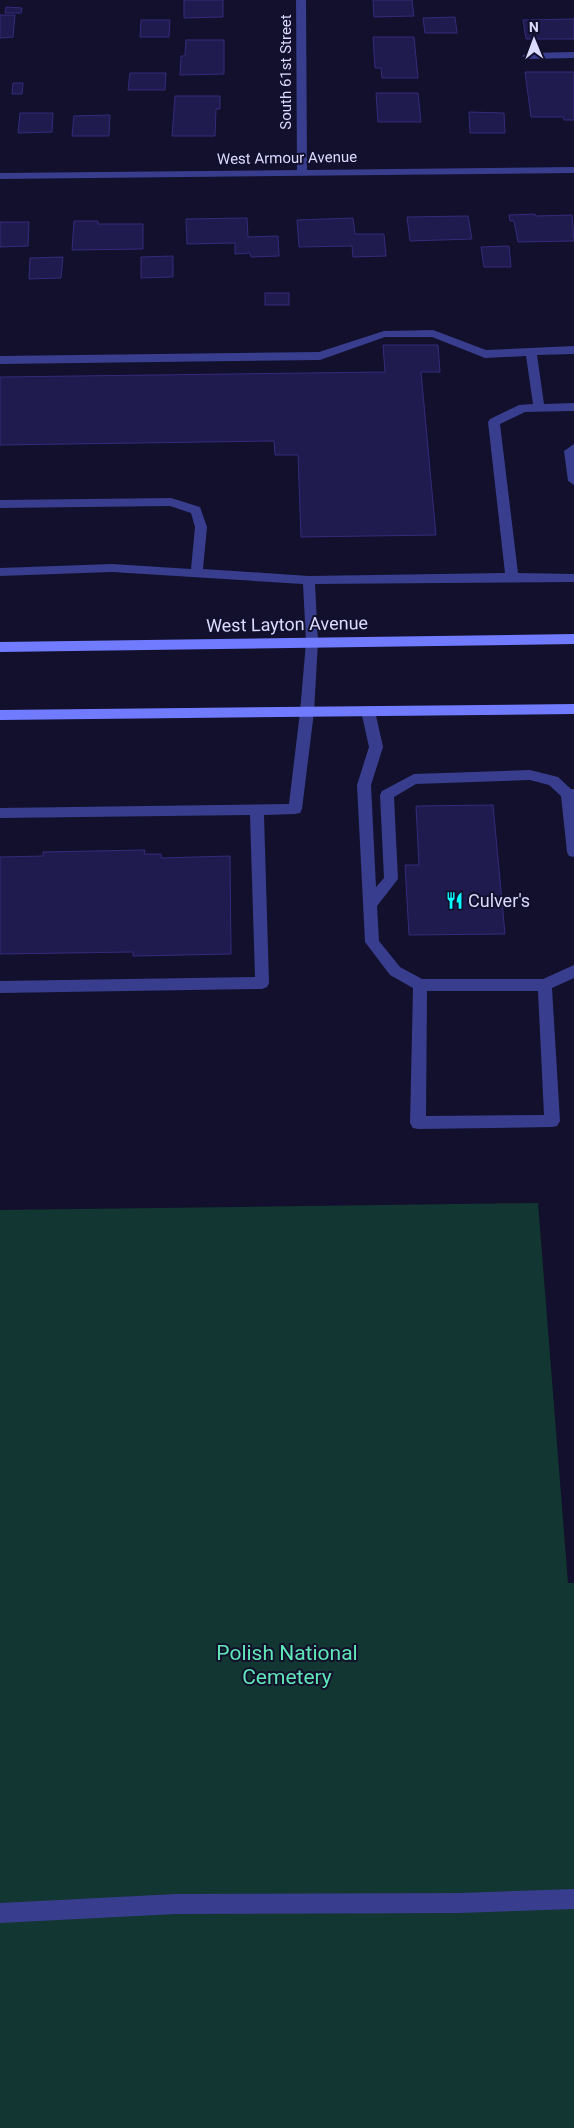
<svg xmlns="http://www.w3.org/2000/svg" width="574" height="2128" font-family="Roboto,sans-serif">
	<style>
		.green { fill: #123631 }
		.building { fill: #201b4e; stroke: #342b7b }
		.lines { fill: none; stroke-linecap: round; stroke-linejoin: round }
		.lane { fill: #383d8d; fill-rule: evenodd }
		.street { fill: #383d8d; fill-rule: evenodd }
		.secondary { fill: #717bff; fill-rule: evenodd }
		.labels { text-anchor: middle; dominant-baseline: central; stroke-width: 4; stroke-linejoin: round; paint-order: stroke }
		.far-street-label { font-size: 15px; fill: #dbdaff; stroke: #12102c }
		.street-label { font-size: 18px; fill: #dbdaff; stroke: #12102c }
		.poi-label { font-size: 18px; fill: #dbdaff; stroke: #12102c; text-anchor: start }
		.near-park-label { font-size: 21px; fill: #5fe7b8; stroke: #12102c }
	</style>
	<rect width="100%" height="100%" fill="#12102c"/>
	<polygon class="green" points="538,1203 568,1583 574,1583 574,2128 0,2128 0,1210"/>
	<g class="building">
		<polygon points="184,0 223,0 223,17 184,18"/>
		<polygon points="373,0 412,0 414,16 374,17"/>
		<polygon points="6,7 22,8 21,13 5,13"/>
		<polygon points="0,15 15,15 13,37 0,38"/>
		<polygon points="455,17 457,33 425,33 423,18"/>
		<polygon points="574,19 574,39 526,39 523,20"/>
		<polygon points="141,20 170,20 169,37 140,37"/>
		<polygon points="373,37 414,37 418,78 382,78 381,68 375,68"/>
		<polygon points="186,40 224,40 224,74 180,75 181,56 185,56"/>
		<polygon points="525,72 574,72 574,120 564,120 563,117 531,117"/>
		<polygon points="130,73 166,73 165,90 128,90"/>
		<polygon points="13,83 23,83 22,94 12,94"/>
		<polygon points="376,93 418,93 421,122 378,122"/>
		<polygon points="175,96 220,96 220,109 216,109 215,136 172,136"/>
		<polygon points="469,112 504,113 505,133 470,133"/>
		<polygon points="20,113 53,113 52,132 18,133"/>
		<polygon points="110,115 109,136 72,136 74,116"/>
		<polygon points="535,214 535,216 572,215 574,241 518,242 514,221 510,221 509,215"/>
		<polygon points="468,216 472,239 410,241 407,217"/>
		<polygon points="247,218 248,237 278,236 279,256 251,257 250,253 235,254 235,243 187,244 186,219"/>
		<polygon points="353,218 355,234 384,234 386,256 353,257 352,246 299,247 297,220"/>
		<polygon points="74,221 98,221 98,224 143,224 143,249 72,250"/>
		<polygon points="0,222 29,222 28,246 0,247"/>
		<polygon points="509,246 511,267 484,267 481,247"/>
		<polygon points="173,256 173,277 141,278 141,257"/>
		<polygon points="63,257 61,278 29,279 30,258"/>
		<rect x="265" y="293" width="24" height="12"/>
		<polygon points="383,345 438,345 440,372 421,372 436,535 301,537 298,455 275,455 274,441 0,445 0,377 385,372"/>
		<polygon points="493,805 505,934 409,935 405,865 419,865 416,806"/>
		<polygon points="145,850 144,854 161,854 161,858 230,856 231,954 133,956 133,952 0,954 0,857 43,856 43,852"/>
	</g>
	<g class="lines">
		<g class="lane">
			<polygon points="574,52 574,58 527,59 522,56 527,53"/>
			<polygon points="433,330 486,350 574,346 574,354 537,355 544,404 574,403 574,411 525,412 500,424 518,573 574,574 574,582 315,584 318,642 314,712 302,809 300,813 295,814 264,815 269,983 267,987 262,989 0,993 0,981 255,977 250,815 0,818 0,808 289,804 300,712 306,642 303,584 112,572 0,576 0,568 112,564 191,569 195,527 191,513 170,506 0,508 0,500 171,498 200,507 207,527 203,569 309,576 505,573 488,422 490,419 519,405 533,404 526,356 485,358 432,337 385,337 320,360 0,364 0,356 319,352 384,331"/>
			<polygon points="574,444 574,485 568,481 564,451"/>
			<path d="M368 706 373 708 375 711 383 747 371 785 376 887 384 878 380 795 382 791 414 774 530 770 558 777 571 789H574V857L569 856 567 852 561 796 549 785 530 780 416 784 394 797 398 879 377 906 379 941 400 967 422 979H543L574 965V978L552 988 560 1121 557 1126 552 1127 418 1129 413 1128 410 1123 413 988 390 975 365 942 357 785 369 747 361 711 363 708ZM427 991H538L544 1115 426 1116Z"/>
			<polygon points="574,1889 574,1909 459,1913 176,1914 0,1923 0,1903 176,1894 459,1893"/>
		</g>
		<polygon class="street" points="296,0 306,0 307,170 574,167 574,173 0,179 0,173 297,170"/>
		<g class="secondary">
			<polygon points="574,634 574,644 0,652 0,642"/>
			<polygon points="574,704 574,714 0,720 0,710"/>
		</g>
	</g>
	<defs>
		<symbol id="restaurant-bare" viewBox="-9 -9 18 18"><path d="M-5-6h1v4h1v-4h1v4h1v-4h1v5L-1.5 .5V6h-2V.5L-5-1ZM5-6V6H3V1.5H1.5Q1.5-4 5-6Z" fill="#06fdff" stroke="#12102c" stroke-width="2.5" paint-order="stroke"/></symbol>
	</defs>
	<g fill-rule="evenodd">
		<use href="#restaurant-bare" x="442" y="888" width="25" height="25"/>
	</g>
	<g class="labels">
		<g class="far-street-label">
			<text transform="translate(286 72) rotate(-90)">South 61st Street</text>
			<text transform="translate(287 158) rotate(-1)">West Armour Avenue</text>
		</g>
		<g class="street-label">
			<text transform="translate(287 624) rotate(-1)">West Layton Avenue</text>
		</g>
		<g class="poi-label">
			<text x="468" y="900">Culver's</text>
		</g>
		<g class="near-park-label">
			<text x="287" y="1653">Polish National<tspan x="287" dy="24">Cemetery</tspan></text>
		</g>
	</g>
	<g transform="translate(534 40) rotate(359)" stroke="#12102c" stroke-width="4" paint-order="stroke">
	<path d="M0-4L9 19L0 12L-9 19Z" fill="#dbdaff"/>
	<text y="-8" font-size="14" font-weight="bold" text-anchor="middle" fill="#dbdaff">N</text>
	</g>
</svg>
